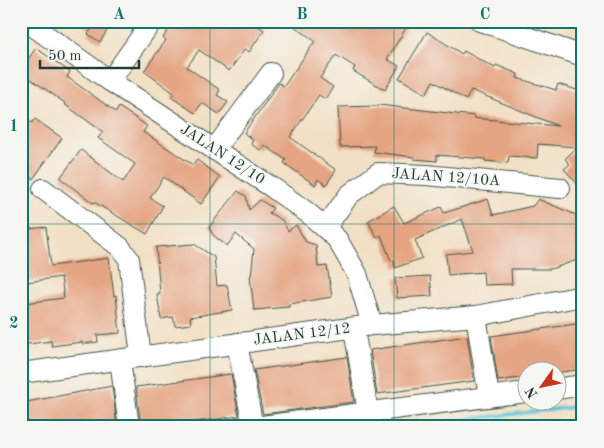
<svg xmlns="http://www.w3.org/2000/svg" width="604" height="448" font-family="'Old Standard TT',serif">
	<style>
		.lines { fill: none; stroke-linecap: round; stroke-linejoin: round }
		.stream { stroke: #59c1d7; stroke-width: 4 }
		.building { fill: #e5a482 }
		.minor-casing { stroke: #3f554a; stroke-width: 22 }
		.minor { stroke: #fff; stroke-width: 20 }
		.grid { fill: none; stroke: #0f766e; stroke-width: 1; stroke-opacity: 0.55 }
		.labels { text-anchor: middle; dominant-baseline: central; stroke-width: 4; stroke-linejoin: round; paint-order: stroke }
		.street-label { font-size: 15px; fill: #1f3d34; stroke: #f6f6f2 }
		.neatline { fill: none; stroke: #0f766e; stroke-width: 2 }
		.grid-label { font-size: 16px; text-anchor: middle; font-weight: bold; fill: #0f766e }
	</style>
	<rect width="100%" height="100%" fill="#f6f6f2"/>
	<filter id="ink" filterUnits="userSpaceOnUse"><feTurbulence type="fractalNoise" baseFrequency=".02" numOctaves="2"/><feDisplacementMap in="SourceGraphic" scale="10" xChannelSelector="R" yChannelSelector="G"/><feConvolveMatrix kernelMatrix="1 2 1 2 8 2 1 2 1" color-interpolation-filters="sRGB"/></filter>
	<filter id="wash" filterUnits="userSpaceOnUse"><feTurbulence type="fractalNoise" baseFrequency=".0096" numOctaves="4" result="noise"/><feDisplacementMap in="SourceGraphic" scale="20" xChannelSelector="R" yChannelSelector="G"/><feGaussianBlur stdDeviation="1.12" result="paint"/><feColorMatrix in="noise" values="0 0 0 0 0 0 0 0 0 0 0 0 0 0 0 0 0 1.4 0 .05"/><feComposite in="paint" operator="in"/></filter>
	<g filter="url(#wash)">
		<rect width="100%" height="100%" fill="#f2e0c5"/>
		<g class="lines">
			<polyline class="stream" points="401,427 583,406"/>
		</g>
		<g id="blocks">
			<g class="building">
				<polygon points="77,21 113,21 100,42 88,34 91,30"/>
				<polygon points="174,21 252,21 264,30 249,52 245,49 229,71 199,50 187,67 220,90 217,95 228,102 219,114 202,103 195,113 171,97 174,93 144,71 166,40 163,38"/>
				<polygon points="287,21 395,21 406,28 387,59 399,66 385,90 353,71 355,67 336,55 320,78 333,87 325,99 319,95 290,137 336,170 326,185 318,179 315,185 284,163 286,160 264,145 260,150 251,144 253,140 244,133 279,83 284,86 315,41"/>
				<polygon points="427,32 462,54 464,51 495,68 496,65 518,74 517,78 556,90 558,84 583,92 583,190 564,169 570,164 565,159 577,147 538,144 537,158 509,156 508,163 485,161 485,159 437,155 437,161 414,159 414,157 374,152 375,146 340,147 338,107 379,106 379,105 474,116 474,118 558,126 471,90 466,100 433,81 426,94 399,78"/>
				<polygon points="36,48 70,72 67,77 116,112 119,107 147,126 143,132 193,165 197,160 220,177 201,204 164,177 150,198 163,206 147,234 94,202 93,203 60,178 81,150 123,182 135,164 98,138 103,132 64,104 65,103 21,72 21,69"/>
				<polygon points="21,116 32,123 35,119 62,138 33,179 21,171"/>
				<polygon points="238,191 246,196 249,210 260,200 273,208 269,213 282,220 288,231 296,225 306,242 316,245 318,267 327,266 332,297 289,304 289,307 254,310 250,276 251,276 254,249 236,234 227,246 213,235 209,227"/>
				<polygon points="488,199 493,215 533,206 538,199 583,218 583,258 551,269 511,269 512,284 484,285 483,272 448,275 446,254 473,251 462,219 415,240 422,258 395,268 394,260 391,261 381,235 377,238 368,221 394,206 404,223 441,207 444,213"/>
				<polygon points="46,227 51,266 109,258 114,296 116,295 120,333 97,335 98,342 82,344 82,342 52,346 51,341 21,345 21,306 25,306 25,303 64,298 61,277 21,283 21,230"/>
				<polygon points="194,244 214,257 217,286 227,285 232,310 190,317 191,324 175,326 173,317 161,319 157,294 160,293 156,247"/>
				<polygon points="430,276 432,296 397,298 395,278"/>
				<polygon points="583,323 583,369 556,373 556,370 526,370 526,377 498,381 491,336"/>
				<polygon points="467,336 474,381 377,394 370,350"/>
				<polygon points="347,357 354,402 263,414 254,370"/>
				<polygon points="231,374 239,416 158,427 141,427 136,387"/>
				<polygon points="112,386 117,427 21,427 21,403"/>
			</g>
		</g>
	</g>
	<g filter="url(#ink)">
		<use href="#blocks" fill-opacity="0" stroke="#3f554a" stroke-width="1"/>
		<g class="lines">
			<defs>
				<g id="minor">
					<polyline points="26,21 110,81 273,188 308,213 325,228 337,239 357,274 372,325"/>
					<polyline points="480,21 583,56"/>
					<polyline points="110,81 152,21"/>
					<polyline points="214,150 271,73"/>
					<polyline points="43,189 120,247 129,259 141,357"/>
					<polyline points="325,228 349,195 378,173 426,175 560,188"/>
					<polyline points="476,316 489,397"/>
					<polyline points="354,329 368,412"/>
					<polyline points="237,343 253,427"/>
					<polyline points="120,360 129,427"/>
					<polyline points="21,373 372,325 476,316 583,296"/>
					<polyline points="556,389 583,385"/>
					<polyline points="254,427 526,392"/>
				</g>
			</defs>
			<use href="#minor" class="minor-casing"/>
			<use href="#minor" class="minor"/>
		</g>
	</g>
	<path class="grid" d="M210 21V427M394 21V427M21 224H583"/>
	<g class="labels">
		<g class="street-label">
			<text transform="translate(222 155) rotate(33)">JALAN 12/10</text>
			<text transform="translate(446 178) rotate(4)">JALAN 12/10A</text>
			<text transform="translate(302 335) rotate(-7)">JALAN 12/12</text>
		</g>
	</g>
	<rect width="604" height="448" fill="none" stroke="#f6f6f2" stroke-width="55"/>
	<g transform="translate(542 386) rotate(237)"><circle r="24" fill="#f6f6f2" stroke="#a0aca6"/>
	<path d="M0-4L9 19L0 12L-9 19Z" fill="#c8321e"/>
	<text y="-8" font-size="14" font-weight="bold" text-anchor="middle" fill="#1f3d34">N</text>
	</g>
	<path d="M40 60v8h99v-8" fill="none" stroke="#1f3d34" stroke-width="2.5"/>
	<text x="48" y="60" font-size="15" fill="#1f3d34" stroke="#f6f6f2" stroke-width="4" paint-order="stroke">50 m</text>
	<rect x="28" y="28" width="548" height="392" class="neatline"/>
	<g class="grid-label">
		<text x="119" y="19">A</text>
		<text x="302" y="19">B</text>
		<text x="485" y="19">C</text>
		<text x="14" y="131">1</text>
		<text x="14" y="328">2</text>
	</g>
</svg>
